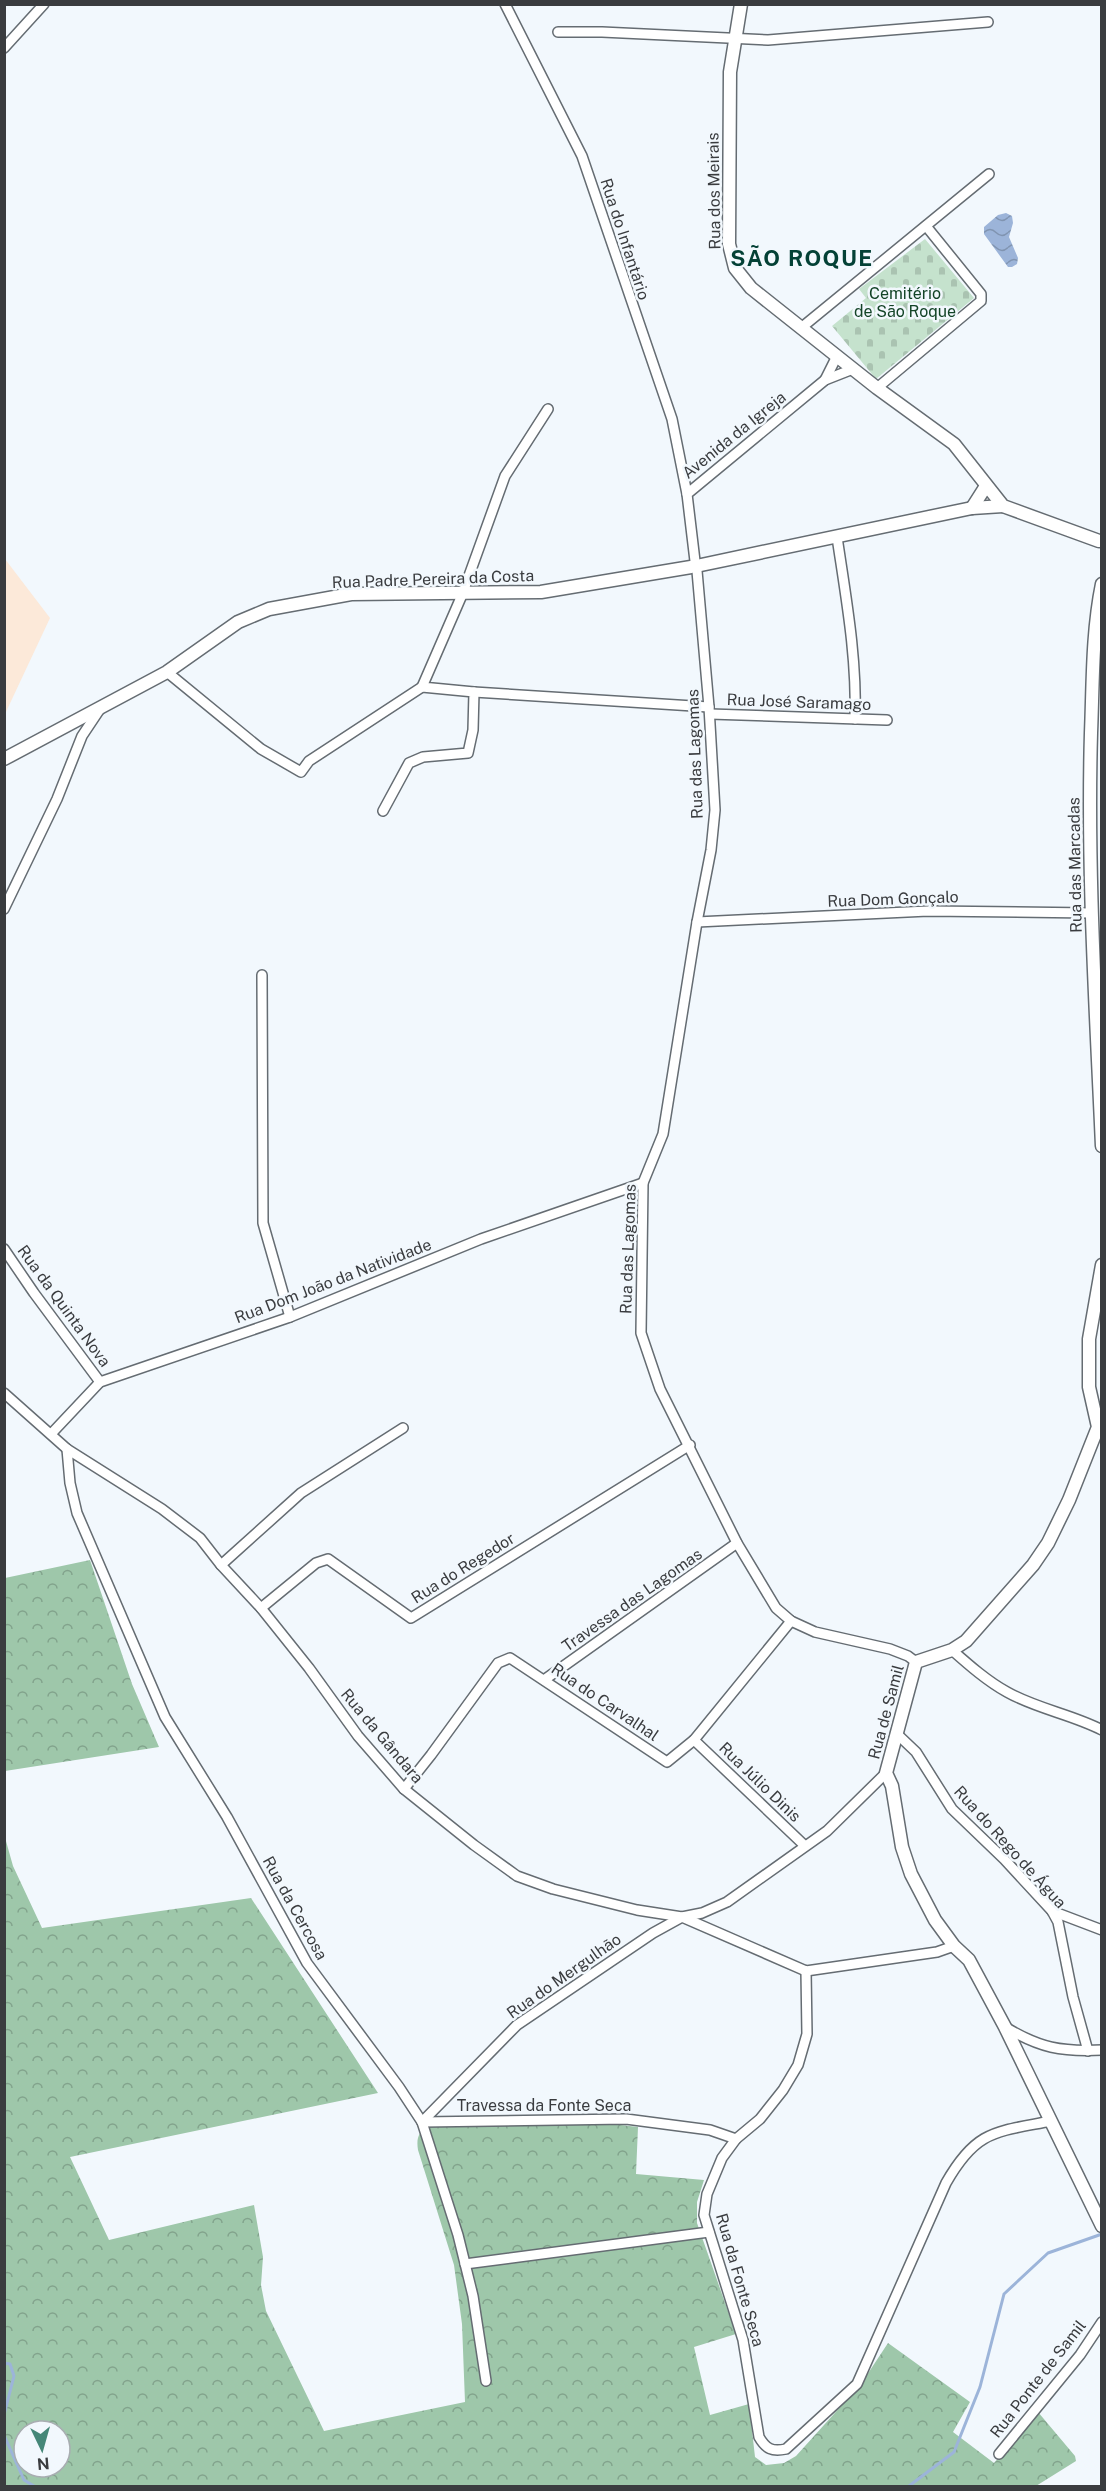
<svg xmlns="http://www.w3.org/2000/svg" width="1106" height="2491" font-family="'Public Sans',sans-serif">
	<style>
		.education { fill: #fce9d9 }
		.forest { fill: url(#forest-crowns); fill-rule: evenodd }
		.cemetery { fill: url(#cemetery-stones) }
		.water { fill: url(#water-waves) }
		.lines { fill: none; stroke-linecap: round; stroke-linejoin: round }
		.stream { stroke: #9cb4d9; stroke-width: 3 }
		.street-casing { stroke: #656c72; stroke-width: 12 }
		.secondary-casing { stroke: #656c72; stroke-width: 15 }
		.street { stroke: #fff; stroke-width: 9 }
		.secondary { stroke: #fff; stroke-width: 12 }
		.labels { text-anchor: middle; dominant-baseline: central; stroke-width: 5; stroke-linejoin: round; paint-order: stroke }
		.street-label { font-size: 16px; fill: #3a3c3f; stroke: #f2f8fd }
		.park-label { font-size: 16px; fill: #134427; stroke: #f2f8fd }
		.district-label { font-size: 22px; font-weight: bold; letter-spacing: 1.5px; fill: #044136; stroke: #f2f8fd }
	</style>
	<defs>
		<pattern id="forest-crowns" width="20" height="18" patternUnits="userSpaceOnUse" patternTransform="scale(1.5)"><rect width="20" height="18" fill="#9ec7aa"/><path d="M2 6a3 3 0 1 1 6 0M12 15a3 3 0 1 1 6 0" fill="none" stroke="#82a38c"/></pattern>
		<pattern id="cemetery-stones" width="16" height="16" patternUnits="userSpaceOnUse" patternTransform="scale(1.5)"><rect width="16" height="16" fill="#c5e2cd"/><path d="M2 7V4a2 2 0 0 1 4 0v3zM10 15v-3a2 2 0 0 1 4 0v3z" fill="#aac3b1"/></pattern>
		<pattern id="water-waves" width="16" height="10" patternUnits="userSpaceOnUse" patternTransform="scale(1.5)"><rect width="16" height="10" fill="#9cb4d9"/><path d="M0 5q4-4 8 0t8 0" fill="none" stroke="#8094b1"/></pattern>
	</defs>
	<rect width="100%" height="100%" fill="#f2f8fd"/>
	<polygon class="education" points="5,559 50,618 5,714"/>
	<g class="forest">
		<polygon points="90,1560 132,1684 159,1747 5,1771 5,1578"/>
		<path d="M4 1834 13 1866 42 1928 251 1898 378 2093 70 2157 109 2240 254 2205 263 2257 261 2285 266 2311 324 2431 465 2402 462 2324 454 2265 418 2150C416 2137 419 2132 429 2124L604 2123 638 2127 636 2174 704 2180 697 2202V2223L736 2334 694 2347 710 2415 749 2404 755 2457 766 2465 784 2463 796 2456 861 2384 888 2343 970 2402 953 2432 994 2463 1038 2412 1075 2456 1076 2461 1036 2486H5ZM24 2431H60V2467H24Z"/>
	</g>
	<polygon class="cemetery" points="925,239 974,298 876,379 832,326 866,298 859,289"/>
	<polygon class="water" points="1006,213 1012,216 1013,223 1009,237 1018,258 1017,264 1012,267 1008,267 984,234 984,227 998,215"/>
	<g class="lines">
		<g class="stream">
			<polyline points="4,2363 10,2364 14,2376 4,2415"/>
			<polyline points="4,2435 24,2480 34,2486"/>
			<polyline points="909,2486 954,2452 980,2387 1004,2294 1048,2253 1102,2234"/>
		</g>
		<defs>
			<g id="street">
				<polyline points="505,4 582,156 672,419 687,494"/>
				<polyline points="558,32 602,32 768,40 988,22"/>
				<polyline points="4,48 44,4"/>
				<polyline points="801,328 989,174"/>
				<polyline points="825,380 837,356"/>
				<polyline points="877,388 981,301 981,294 926,226"/>
				<path d="M837 537C846 598 857 657 855 719"/>
				<polyline points="695,561 687,494 825,380 853,369"/>
				<polyline points="697,571 709,707 715,810 711,850 697,922 663,1134 643,1183 641,1333 660,1389 737,1543 776,1608 791,1621 815,1632 890,1649 908,1656 916,1662"/>
				<polyline points="167,672 261,749 301,772 309,761 422,687"/>
				<polyline points="474,692 709,707"/>
				<polyline points="710,714 887,720"/>
				<polyline points="383,811 409,763 423,757 468,753 473,730 474,692 422,687 462,595 505,476 548,409"/>
				<polyline points="4,909 57,799 82,736 100,709"/>
				<polyline points="697,922 928,911 1091,913"/>
				<polyline points="262,975 263,1223 290,1317"/>
				<polyline points="4,1249 34,1293 100,1382"/>
				<polyline points="4,1393 67,1449 162,1509 200,1538 221,1565 261,1608 309,1668 358,1736 404,1789 474,1845 517,1876 553,1889 637,1910 682,1917 702,1913 727,1902 827,1831 886,1773"/>
				<polyline points="51,1434 100,1382 290,1317 481,1239 643,1183"/>
				<polyline points="67,1449 70,1483 77,1513 165,1717 227,1817 307,1963 399,2087 422,2122 458,2235 473,2296 486,2381"/>
				<polyline points="221,1565 301,1493 403,1428"/>
				<polyline points="261,1608 316,1563 328,1559 411,1618 690,1445"/>
				<path d="M952 1650C969 1665 987 1681 1007 1692 1037 1709 1071 1714 1102 1730"/>
				<polyline points="544,1680 737,1543"/>
				<polyline points="896,1733 916,1752 952,1809 1004,1859 1052,1911 1058,1922 1073,1997 1088,2051"/>
				<polyline points="694,1740 804,1845"/>
				<polyline points="404,1789 431,1755 498,1663 510,1658 667,1762 694,1740 791,1621"/>
				<polyline points="1052,1911 1102,1930"/>
				<path d="M806 1971 807 2034 798 2065 783 2090 760 2119 736 2139 722 2158 707 2194 704 2215 743 2340 759 2437C766 2449 772 2452 786 2449L857 2384 946 2183C976 2130 995 2132 1051 2121"/>
				<path d="M1005 2027C1040 2048 1061 2052 1102 2050"/>
				<polyline points="422,2122 517,2025 653,1933 682,1917 806,1971 937,1952 954,1946"/>
				<polyline points="422,2122 626,2119 710,2130 736,2139"/>
				<polyline points="465,2264 709,2232"/>
				<polyline points="999,2454 1080,2355 1102,2322"/>
			</g>
			<g id="secondary">
				<polyline points="741,4 730,72 729,244 735,268 751,288 877,388 954,444 1003,506 1099,541"/>
				<polyline points="972,508 986,486"/>
				<polyline points="701,565 972,508 1003,506"/>
				<path d="M1102 584C1092 633 1093 684 1091 733 1087 871 1096 1009 1102 1146"/>
				<polyline points="4,759 167,672 238,622 269,609 351,594 541,592 691,567"/>
				<polyline points="1102,1265 1089,1339 1089,1387 1098,1427 1069,1500 1048,1543 1033,1565 966,1641 952,1650 916,1662 886,1773 892,1786 902,1847 911,1874 935,1920 954,1946 969,1960 1005,2027 1102,2226"/>
			</g>
		</defs>
		<use href="#street" class="street-casing"/>
		<use href="#secondary" class="secondary-casing"/>
		<use href="#street" class="street"/>
		<use href="#secondary" class="secondary"/>
	</g>
	<g class="labels">
		<g class="street-label">
			<text transform="translate(714 191) rotate(-91)">Rua dos Meirais</text>
			<text transform="translate(625 239) rotate(72)">Rua do Infantário</text>
			<text transform="translate(734 435) rotate(-39)">Avenida da Igreja</text>
			<text transform="translate(433 579) rotate(-2)">Rua Padre Pereira da Costa</text>
			<text transform="translate(799 702) rotate(2)">Rua José Saramago</text>
			<text transform="translate(695 754) rotate(-92)">Rua das Lagomas</text>
			<text transform="translate(1075 865) rotate(-91)">Rua das Marcadas</text>
			<text transform="translate(893 899) rotate(-2)">Rua Dom Gonçalo</text>
			<text transform="translate(628 1249) rotate(-88)">Rua das Lagomas</text>
			<text transform="translate(333 1281) rotate(-21)">Rua Dom João da Natividade</text>
			<text transform="translate(64 1306) rotate(54)">Rua da Quinta Nova</text>
			<text transform="translate(463 1568) rotate(-32)">Rua do Regedor</text>
			<text transform="translate(632 1600) rotate(-35)">Travessa das Lagomas</text>
			<text transform="translate(605 1702) rotate(34)">Rua do Carvalhal</text>
			<text transform="translate(886 1712) rotate(-75)">Rua de Samil</text>
			<text transform="translate(382 1736) rotate(50)">Rua da Gândara</text>
			<text transform="translate(760 1782) rotate(44)">Rua Júlio Dinis</text>
			<text transform="translate(1010 1847) rotate(48)">Rua do Rego de Água</text>
			<text transform="translate(295 1908) rotate(61)">Rua da Cercosa</text>
			<text transform="translate(564 1976) rotate(-35)">Rua do Mergulhão</text>
			<text x="544" y="2105">Travessa da Fonte Seca</text>
			<text transform="translate(740 2280) rotate(74)">Rua da Fonte Seca</text>
			<text transform="translate(1038 2379) rotate(-52)">Rua Ponte de Samil</text>
		</g>
		<g class="park-label">
			<text x="905" y="293">Cemitério<tspan x="905" dy="18">de São Roque</tspan></text>
		</g>
		<g class="district-label">
			<text x="802" y="258">SÃO ROQUE</text>
		</g>
	</g>
	<rect width="1106" height="2491" fill="none" stroke="#3a3c3f" stroke-width="12"/>
	<g transform="translate(42 2449) rotate(175)"><circle r="28" fill="#f2f8fd" stroke="#a8adb1" stroke-width="1.5"/>
	<path d="M0-4.5L10 22L0 15L-10 22Z" fill="#458778"/>
	<text y="-9" font-size="16" font-weight="bold" text-anchor="middle" fill="#3a3c3f">N</text>
	</g>
</svg>
